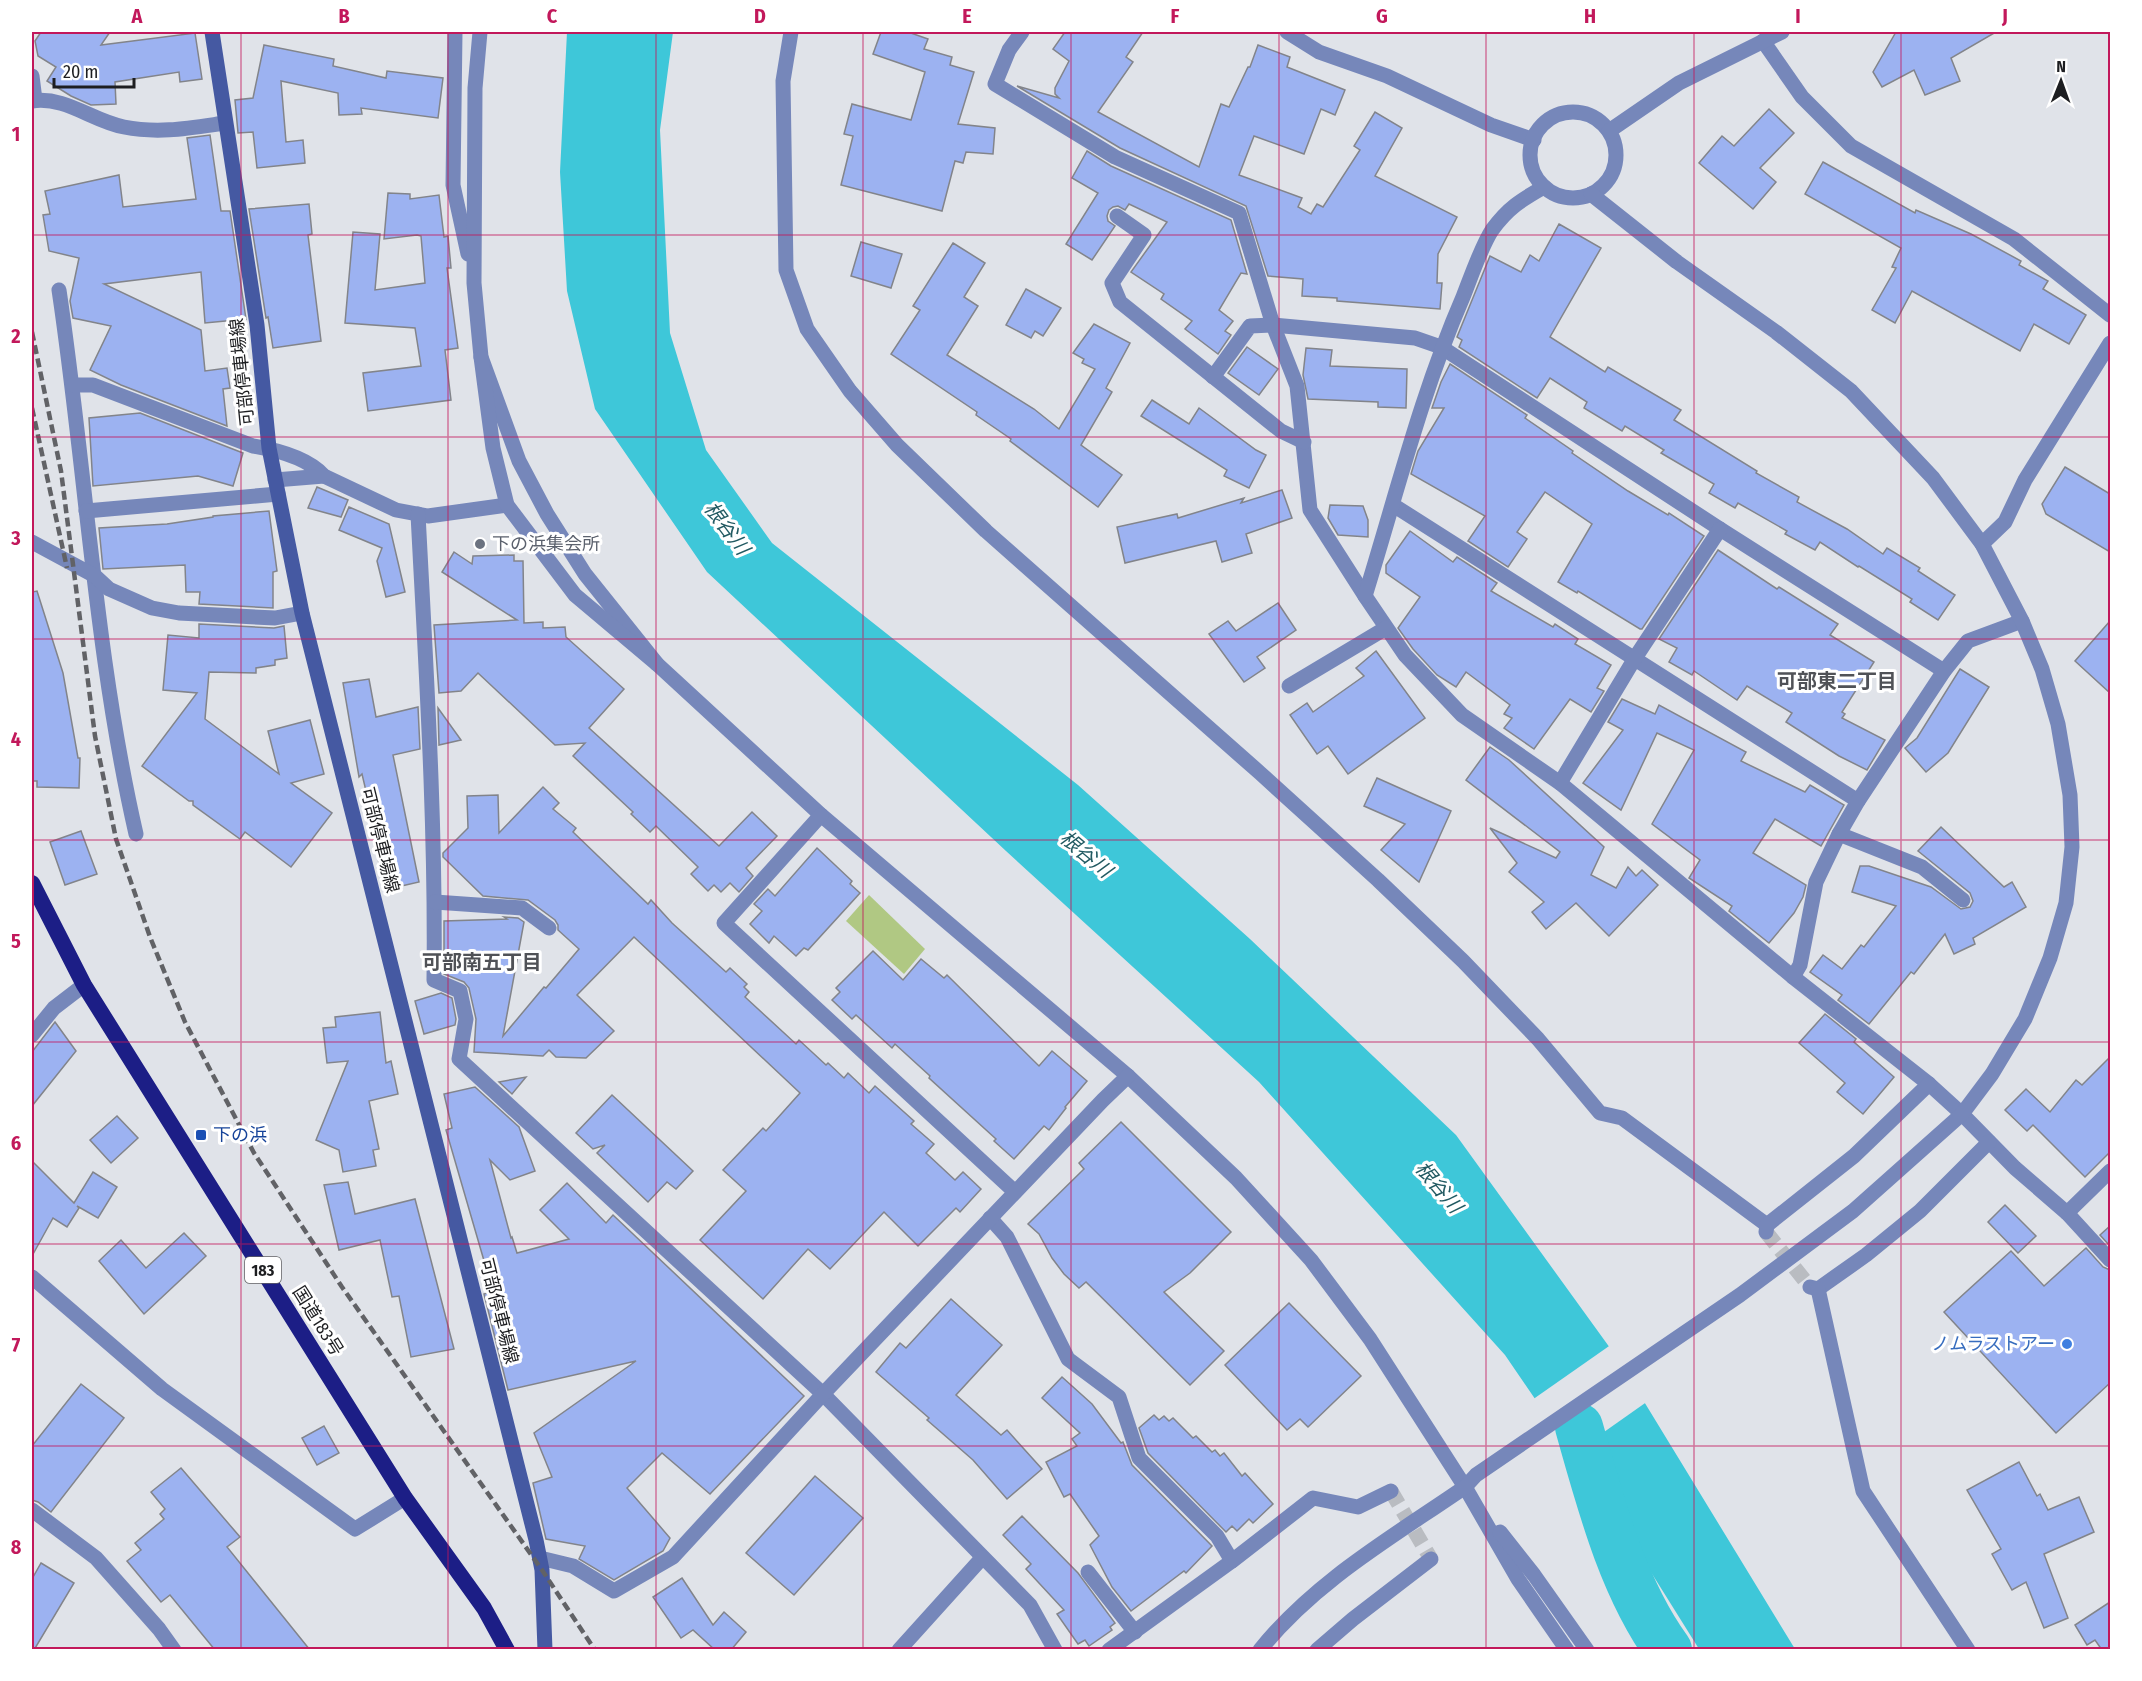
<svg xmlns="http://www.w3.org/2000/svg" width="2142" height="1681" font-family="'Fira Sans Condensed','Noto Sans JP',sans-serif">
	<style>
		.green { fill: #b0c883 }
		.water { fill: #3ec7d9 }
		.pier { fill: #e0e3e9 }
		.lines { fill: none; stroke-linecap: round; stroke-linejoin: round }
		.river { stroke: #3ec7d9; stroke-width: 48 }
		.building { fill: #9cb2f1; stroke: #82848a; stroke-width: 1.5 }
		.minor-tunnel { stroke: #b9bcc1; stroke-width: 15; stroke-dasharray: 15 8; stroke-linecap: butt }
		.minor { stroke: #7687ba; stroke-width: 15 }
		.tertiary { stroke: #7687ba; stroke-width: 15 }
		.secondary { stroke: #4559a2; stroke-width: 15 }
		.trunk { stroke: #1c1e86; stroke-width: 16 }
		.rail { stroke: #616266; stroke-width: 4.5; stroke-dasharray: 9 4.5; stroke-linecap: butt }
		.grid { fill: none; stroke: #c2185b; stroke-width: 1.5; stroke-opacity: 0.55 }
		.worship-dot { fill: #6b7280; stroke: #fff; stroke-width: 2 }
		.transit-dot { fill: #1a4fb4; stroke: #fff; stroke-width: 2 }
		.shop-dot { fill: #3f7fe0; stroke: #fff; stroke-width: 2 }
		.labels { text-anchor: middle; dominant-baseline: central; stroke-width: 6; stroke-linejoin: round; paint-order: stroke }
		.shield { fill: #fff; stroke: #616264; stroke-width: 1.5 }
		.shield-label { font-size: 16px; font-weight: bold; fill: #1d1e21 }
		.street-label { font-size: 18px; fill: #1d1e21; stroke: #fff }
		.worship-label { font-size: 18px; fill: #5b616d; stroke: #fff; text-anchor: start }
		.transit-label { font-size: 18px; fill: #164399; stroke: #fff; text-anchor: start }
		.shop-label { font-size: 18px; fill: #366cbe; stroke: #fff; text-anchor: end }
		.water-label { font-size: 20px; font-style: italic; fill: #225a62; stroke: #fff }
		.neighbourhood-label { font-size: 20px; font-weight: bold; fill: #505257; stroke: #fff }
		.neatline { fill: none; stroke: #c2185b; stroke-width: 2 }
		.grid-label { font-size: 20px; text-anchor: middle; font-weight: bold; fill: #c2185b }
	</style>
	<rect width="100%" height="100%" fill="#e0e3e9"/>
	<polygon class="green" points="869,895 925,949 904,974 846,921"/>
	<polygon class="water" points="567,32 673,32 660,130 670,333 706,450 772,543 1078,785 1250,939 1456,1135 1618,1359 1795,1649 1699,1649 1624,1529 1505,1355 1259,1082 1006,851 707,572 595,409 567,291 560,172"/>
	<polygon class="pier" points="1612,1344 1648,1401 1570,1456 1532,1400"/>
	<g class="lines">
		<path class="river" d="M1579 1427C1600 1501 1622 1587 1668 1650"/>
	</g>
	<g class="building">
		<polygon points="41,32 110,32 101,45 195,33 202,79 180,82 179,72 115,82 116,104 91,105 71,96 47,81 56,67 38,56 35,41"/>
		<polygon points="881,32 908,32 928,39 924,49 952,57 950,65 974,72 958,124 995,128 993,154 966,152 963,163 955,161 942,211 841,185 853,136 844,134 852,104 911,120 925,72 873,54"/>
		<polygon points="1065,32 1143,32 1126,57 1133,62 1098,112 1199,167 1221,104 1229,107 1248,67 1250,67 1258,45 1290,57 1287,67 1345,90 1335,115 1321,109 1304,154 1254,136 1239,175 1302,198 1298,207 1311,214 1317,204 1323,207 1360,150 1354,146 1375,112 1402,128 1375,176 1457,217 1438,254 1437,283 1442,283 1440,309 1337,301 1337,298 1302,296 1303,279 1268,276 1246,206 1120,148 1017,86 1059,98 1055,94 1055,88 1069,61 1053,49"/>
		<polygon points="1896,32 1996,32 1951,58 1960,81 1925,95 1914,70 1882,87 1873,72"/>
		<polygon points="264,45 334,59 333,66 386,78 387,71 443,78 438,118 361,108 362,114 339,115 338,93 281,81 286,142 303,140 305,163 257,168 253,132 238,133 235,100 253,98"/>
		<polygon points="1769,109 1794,133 1760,168 1776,182 1753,209 1699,163 1722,136 1734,146"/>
		<polygon points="210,135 221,211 230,211 246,319 205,323 201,272 104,284 201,330 205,371 227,368 230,388 223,389 227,426 121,385 90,370 111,326 73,318 70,301 79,258 49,251 43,215 50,214 45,191 119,175 123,207 196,199 187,138"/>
		<polygon points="1087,151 1111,166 1231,220 1247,274 1241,273 1219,310 1233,321 1225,331 1231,335 1218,354 1185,329 1192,321 1161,299 1164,294 1131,272 1167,222 1129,204 1125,210 1118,206 1113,207 1109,210 1107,216 1108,221 1115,226 1092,260 1066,244 1098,193 1072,178"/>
		<polygon points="1823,162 1915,213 1916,210 1971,234 2021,261 2019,265 2048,281 2043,289 2086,315 2069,344 2034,324 2020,351 1912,291 1895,323 1872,310 1896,268 1892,267 1901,248 1805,194"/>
		<polygon points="388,193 410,194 410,199 439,195 444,237 448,236 451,268 447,268 458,348 445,350 451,400 368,411 363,373 421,366 415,328 345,323 353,232 380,234 375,290 425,283 421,236 417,235 384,239"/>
		<polygon points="309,204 312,234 308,235 321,341 273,348 268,317 266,318 249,209"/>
		<polygon points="1559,224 1601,248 1550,337 1605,372 1608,367 1681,410 1674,420 1757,471 1756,473 1799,497 1797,502 1847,529 1883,554 1887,548 1920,568 1918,571 1955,595 1938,620 1910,602 1912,599 1859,566 1858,567 1820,542 1815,550 1785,534 1787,531 1738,503 1735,508 1709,493 1714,484 1661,453 1664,450 1625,426 1622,431 1584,408 1587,402 1550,378 1537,398 1459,347 1462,340 1457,337 1490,256 1521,272 1530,255 1539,261"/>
		<polygon points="861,242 902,254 891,288 851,276"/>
		<polygon points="953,243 985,263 964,297 978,306 947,355 1034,409 1059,429 1095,369 1082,363 1084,359 1073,353 1094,324 1130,343 1106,388 1112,392 1081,445 1122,475 1098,507 1010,441 1011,439 976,415 977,412 891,354 920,310 913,306"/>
		<polygon points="1026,289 1061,308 1043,336 1035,331 1031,338 1006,325"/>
		<polygon points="1247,347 1278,369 1259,395 1228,373"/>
		<polygon points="1306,348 1332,350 1330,366 1407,369 1406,408 1378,407 1378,402 1308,399 1303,375"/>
		<polygon points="1450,364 1527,415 1525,418 1573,451 1572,453 1628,491 1668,515 1669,513 1704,536 1642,629 1640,629 1578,591 1577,593 1558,582 1592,524 1545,492 1517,532 1527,539 1508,567 1468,541 1485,516 1411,474 1418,451 1444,408 1432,408 1441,382"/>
		<polygon points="1152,400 1189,424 1199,408 1256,450 1266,455 1249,488 1224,476 1227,470 1141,416"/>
		<polygon points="140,413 243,453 233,486 198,476 93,486 89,418"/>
		<polygon points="2065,467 2110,494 2110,552 2046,514 2042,504"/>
		<polygon points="317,487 348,500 341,517 308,508"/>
		<polygon points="1282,490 1292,518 1246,534 1252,553 1222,562 1216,541 1125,563 1117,527 1177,514 1178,518 1244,498 1241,503"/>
		<polygon points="1330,505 1363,506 1368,520 1368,537 1338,535 1328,518"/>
		<polygon points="349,507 389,524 405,592 386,597 377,561 382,548 339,530"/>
		<polygon points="269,511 277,571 273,572 273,608 199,604 200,592 186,592 185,565 103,569 99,528 167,524 213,517 213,516"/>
		<polygon points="1410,531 1453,562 1457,557 1497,583 1491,591 1553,627 1555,624 1578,639 1575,644 1611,665 1597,688 1604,691 1591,712 1570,699 1534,749 1504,728 1512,718 1504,714 1510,705 1466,672 1456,687 1437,675 1413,649 1398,628 1420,597 1386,573 1386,565"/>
		<polygon points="1718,550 1777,589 1779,587 1838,624 1830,635 1874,662 1842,712 1845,714 1842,718 1885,740 1867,770 1839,756 1786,722 1792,713 1747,686 1737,700 1694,671 1692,675 1669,662 1677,648 1659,639"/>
		<polygon points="454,552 472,564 473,556 514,555 514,561 523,561 524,623 543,622 543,628 565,627 566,637 624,689 589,728 719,846 752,812 777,836 746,868 753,876 739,892 730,883 721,892 714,885 708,891 691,874 698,867 656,826 650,832 631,814 633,812 573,756 585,743 555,745 478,673 461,691 439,693 434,625 517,620 442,572"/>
		<polygon points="37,591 63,673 78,758 80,758 79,788 37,787 37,781 32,781 32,592"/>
		<polygon points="1278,603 1296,630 1257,657 1265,668 1244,682 1209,634 1228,621 1236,631"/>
		<polygon points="2110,621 2110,693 2075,661"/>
		<polygon points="199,624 274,628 284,626 287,658 275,660 275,665 256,668 256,673 209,672 205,719 279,774 268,731 310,720 324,774 291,783 332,813 291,867 245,832 240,839 193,805 193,801 189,801 142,766 197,693 163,690 168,635 199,638"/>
		<polygon points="1376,651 1425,718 1348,774 1328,746 1317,754 1290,715 1307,703 1313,712 1364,676 1356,668"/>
		<polygon points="1960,669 1989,687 1948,753 1926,772 1905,748 1917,738"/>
		<polygon points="369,679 376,717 418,707 420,749 393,755 419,882 384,890 375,842 378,842 362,774 359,777 343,683"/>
		<polygon points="1622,699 1655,714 1659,705 1746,752 1741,761 1805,792 1810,785 1844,805 1821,846 1775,819 1753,853 1806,885 1803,897 1794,913 1769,943 1729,911 1732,906 1689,878 1700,860 1652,824 1694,750 1657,733 1621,810 1583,783 1623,730 1608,722"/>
		<polygon points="438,708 461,740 439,745"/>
		<polygon points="1490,747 1509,760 1604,847 1591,875 1616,888 1628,867 1636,876 1642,870 1658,885 1609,936 1576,903 1546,929 1532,912 1544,902 1509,872 1517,863 1490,828 1556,858 1560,852 1466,780"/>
		<polygon points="1377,778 1451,811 1419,882 1381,850 1405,824 1364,806"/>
		<polygon points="543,787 559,803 553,809 576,828 573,832 648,904 651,900 672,923 726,972 730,968 747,984 744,987 749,992 745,997 796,1044 799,1040 826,1065 828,1063 844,1078 848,1073 869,1093 875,1086 914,1121 911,1124 934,1144 926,1153 955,1180 963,1172 981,1189 960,1212 956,1208 918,1246 884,1212 830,1269 808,1249 763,1299 700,1240 746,1191 723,1170 763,1128 766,1131 800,1093 634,937 577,995 614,1031 586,1058 556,1057 549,1050 543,1056 474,1052 476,1019 469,988 464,982 444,974 444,921 507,919 504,917 518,918 524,922 503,1036 544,987 546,988 579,949 558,930 558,925 555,920 528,900 483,896 443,857 443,853 468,828 467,796 498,795 499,833"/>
		<polygon points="1941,827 2004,887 2012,882 2026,907 1973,938 1975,944 1954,954 1945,934 1914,974 1911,972 1869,1024 1838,1000 1842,995 1810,972 1823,955 1842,969 1861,945 1864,947 1896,906 1852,892 1860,866 1869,866 1931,887 1961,909 1970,907 1973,901 1970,893 1918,851"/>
		<polygon points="81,831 97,874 65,885 50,842"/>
		<polygon points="817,848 852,881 850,884 860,893 808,950 804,948 796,956 774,936 769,943 750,924 762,911 754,904 768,889 775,896"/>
		<polygon points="873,951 903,980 921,959 944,978 947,975 1039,1066 1052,1051 1087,1081 1065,1107 1066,1108 1049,1130 1044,1126 1014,1159 994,1141 996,1139 929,1078 930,1076 895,1044 892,1048 856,1015 852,1019 832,1000 840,992 836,988"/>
		<polygon points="441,993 452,998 456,1019 455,1025 424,1034 415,1001"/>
		<polygon points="380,1012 386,1063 391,1061 398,1094 369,1101 379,1149 373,1150 376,1166 343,1172 339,1150 316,1140 348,1061 327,1063 323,1028 336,1027 335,1017"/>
		<polygon points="1825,1014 1856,1039 1854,1042 1894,1077 1863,1114 1837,1092 1845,1083 1799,1043"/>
		<polygon points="55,1022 76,1051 32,1106 32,1052"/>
		<polygon points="2110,1057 2110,1152 2085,1177 2033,1125 2027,1131 2005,1110 2026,1089 2050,1112 2076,1080 2082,1085"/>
		<polygon points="526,1077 512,1094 499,1082"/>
		<polygon points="475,1087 519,1127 535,1171 510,1180 490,1160 511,1238 512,1237 517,1253 569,1239 540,1210 567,1183 606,1223 613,1215 804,1396 710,1494 662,1453 627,1488 670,1538 663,1551 614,1580 579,1559 585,1546 546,1539 533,1483 552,1477 534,1433 636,1361 508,1390 484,1294 491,1292 487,1271 446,1130 452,1128 444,1094"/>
		<polygon points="612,1095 693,1171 676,1189 667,1182 648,1202 597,1153 605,1145 593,1149 576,1133"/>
		<polygon points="117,1116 138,1138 111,1163 90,1140"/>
		<polygon points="1121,1122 1231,1232 1190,1273 1164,1292 1224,1351 1190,1385 1086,1282 1079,1288 1064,1274 1052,1258 1039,1234 1028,1224 1084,1169 1079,1163"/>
		<polygon points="32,1161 74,1203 93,1172 117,1187 98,1218 77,1206 79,1208 67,1227 53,1218 32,1256"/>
		<polygon points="348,1182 355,1214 415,1199 454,1349 411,1357 399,1296 392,1297 380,1240 339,1250 324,1185"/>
		<polygon points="2005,1205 2036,1236 2018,1253 1988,1222"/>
		<polygon points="2110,1226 2110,1246 2100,1235"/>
		<polygon points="184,1233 206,1256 144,1314 99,1261 121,1240 146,1268"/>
		<polygon points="2086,1248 2103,1267 2110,1270 2110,1383 2056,1433 1944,1312 2011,1251 2044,1286"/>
		<polygon points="951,1299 1002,1345 956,1395 1001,1435 1007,1430 1042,1469 1007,1499 973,1460 927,1420 929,1418 876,1372 900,1343 906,1348"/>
		<polygon points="1289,1303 1361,1376 1308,1427 1300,1419 1287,1430 1225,1365"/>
		<polygon points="1062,1377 1092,1404 1121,1443 1123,1442 1132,1465 1212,1546 1186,1573 1184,1571 1131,1611 1112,1587 1090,1545 1099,1536 1070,1494 1064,1497 1046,1462 1077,1446 1072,1439 1080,1433 1042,1398"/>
		<polygon points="81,1384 124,1418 51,1512 38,1502 32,1500 32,1446"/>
		<polygon points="1154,1415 1159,1420 1164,1416 1169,1421 1173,1418 1193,1438 1196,1436 1212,1452 1215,1450 1220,1456 1224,1453 1242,1476 1245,1473 1273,1504 1253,1523 1249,1519 1237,1531 1232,1526 1226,1532 1148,1453 1139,1428"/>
		<polygon points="324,1426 339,1453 317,1465 302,1438"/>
		<polygon points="2019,1462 2037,1496 2040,1494 2048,1510 2079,1497 2094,1532 2044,1554 2068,1618 2044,1628 2026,1582 2012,1590 1992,1554 2001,1549 1967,1490"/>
		<polygon points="181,1468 240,1537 227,1547 310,1650 215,1650 170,1595 161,1602 127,1561 141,1550 135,1543 164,1519 160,1514 165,1509 151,1492"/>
		<polygon points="815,1476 863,1518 794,1595 746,1553"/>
		<polygon points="1022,1516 1078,1573 1115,1623 1110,1627 1112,1630 1089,1646 1085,1640 1078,1644 1057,1614 1064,1610 1026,1569 1031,1564 1003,1535"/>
		<polygon points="41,1563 74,1583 34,1650 32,1650 32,1579"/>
		<polygon points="682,1578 713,1625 724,1612 746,1632 731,1650 715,1650 693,1630 681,1638 653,1597"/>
		<polygon points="2110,1602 2110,1650 2102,1650 2095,1640 2087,1645 2075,1625"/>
	</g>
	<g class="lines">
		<g class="minor-tunnel">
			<polyline points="1766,1232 1810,1287"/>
			<polyline points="1391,1491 1431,1559"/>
		</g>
		<g class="minor">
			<polyline points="455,32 453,185 468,254"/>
			<polyline points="480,32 475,88 474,283 481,357 519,461 547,514 585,574 657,664 821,815 1128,1076 1236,1178 1311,1260 1370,1339 1465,1487 1518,1579 1567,1650"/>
			<polyline points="791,32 783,81 786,270 807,329 850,391 897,445 986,531 1260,773 1378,880 1463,961 1538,1039 1600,1113 1622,1118 1767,1225"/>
			<polyline points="1022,32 1009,50 995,84 1115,157 1239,213 1273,325 1297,386 1310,510 1365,596 1405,655 1462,715 1560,783 1793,977 1929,1084 1962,1114 2015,1168 2067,1213 2110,1260"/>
			<polyline points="1287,32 1319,52 1387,76 1491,125 1534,140"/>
			<polyline points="1763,41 1802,97 1851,146 2014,239 2110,315"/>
			<polyline points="32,76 35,100"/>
			<path d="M32 101C66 96 92 121 124 127 159 134 190 128 225 123"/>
			<polyline points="1117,216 1144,235 1112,283 1120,302 1281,431 1304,442"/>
			<path d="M59 290C86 471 95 655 136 834"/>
			<polyline points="1213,377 1250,326 1273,325 1415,338 1441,347 1720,529 1944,671"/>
			<path d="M73 385H93L253 446C277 450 308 458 324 476L396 510 428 516 507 505"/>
			<polyline points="275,480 324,476"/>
			<polyline points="1393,505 1858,801"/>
			<polyline points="86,511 278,494"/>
			<path d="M418 514C426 669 436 825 434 980L460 991 466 1019 459 1059 823 1394 1030 1605 1055 1650"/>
			<polyline points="32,542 95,576 109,589 152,608 179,613 275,618 302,613"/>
			<polyline points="1982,544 2005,522 2025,480 2110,343"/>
			<path d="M1365 596C1396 496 1421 394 1463 297 1471 277 1481 247 1492 230 1508 208 1521 200 1544 187"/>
			<polyline points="1289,686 1386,628"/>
			<polyline points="1560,783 1635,658 1720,529"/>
			<polyline points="821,815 724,923 1015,1192"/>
			<polyline points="1839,834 1922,867 1963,900"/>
			<polyline points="435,902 522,908 549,928"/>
			<polyline points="1793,977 1800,965 1816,882 1839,834 1858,801 1944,671 1968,641 2022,621"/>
			<polyline points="32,1035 54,1008 84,985"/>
			<polyline points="2067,1213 2110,1171"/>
			<polyline points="990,1218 1007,1237 1068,1359 1119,1397 1139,1458 1217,1536 1232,1561"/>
			<polyline points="1766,1232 1767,1225 1854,1156 1929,1084"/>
			<polyline points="32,1277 162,1389 355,1529 405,1498"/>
			<polyline points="1810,1287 1818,1289 1866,1255 1920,1211 1989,1142"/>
			<polyline points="1818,1289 1863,1491 1968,1650"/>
			<polyline points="32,1510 96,1558 159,1629 174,1650"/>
			<polyline points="1500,1532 1534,1575 1587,1650"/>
			<polyline points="540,1558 573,1566 614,1591 673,1557 823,1394 1103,1100 1128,1076"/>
			<polyline points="1088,1572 1135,1632"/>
			<polyline points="899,1650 982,1558"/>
			<polyline points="1109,1650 1232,1561 1313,1498 1358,1507 1391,1491"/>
			<polyline points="1317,1650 1353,1619 1431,1559"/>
		</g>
		<g class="tertiary">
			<circle cx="1573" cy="155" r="43"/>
			<polyline points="1609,131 1679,83 1782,32"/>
			<polyline points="481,357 493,448 507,505 575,595 657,664"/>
			<path d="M1260 1650C1315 1581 1394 1536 1465 1487L1476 1475 1740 1295 1853 1211 1962 1114 1992 1074 2025 1019 2050 958 2066 903 2072 847 2070 795 2058 724 2042 669 2022 621 1982 544 1933 478 1851 391 1776 332 1677 262 1591 194"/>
		</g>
		<polyline class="secondary" points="212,32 257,325 269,448 302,613 536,1540 542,1570 545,1650"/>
		<polyline class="trunk" points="32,883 84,985 405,1498 484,1608 507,1650"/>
		<g class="rail">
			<polyline points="32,332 61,471 95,736 116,839 150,937 185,1022 254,1153 342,1287 542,1570 595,1650"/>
			<polyline points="32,408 67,568"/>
		</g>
	</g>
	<path class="grid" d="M241 32V1650M448 32V1650M656 32V1650M863 32V1650M1071 32V1650M1279 32V1650M1486 32V1650M1694 32V1650M1901 32V1650M32 235H2110M32 437H2110M32 639H2110M32 840H2110M32 1042H2110M32 1244H2110M32 1446H2110"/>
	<circle class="worship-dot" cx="480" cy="544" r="6"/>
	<rect class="transit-dot" x="195" y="1129" width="12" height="12" rx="3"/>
	<circle class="shop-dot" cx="2067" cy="1344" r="6"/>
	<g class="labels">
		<rect class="shield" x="245" y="1257" width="36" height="26" rx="4.5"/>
		<g class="shield-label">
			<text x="263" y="1270">183</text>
		</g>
		<g class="street-label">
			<text transform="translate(242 372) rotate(-96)">可部停車場線</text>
			<text transform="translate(380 840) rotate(76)">可部停車場線</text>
			<text transform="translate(499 1311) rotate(76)">可部停車場線</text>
			<text transform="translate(318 1321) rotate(58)">国道183号</text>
		</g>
		<g class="worship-label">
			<text x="492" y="544">下の浜集会所</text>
		</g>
		<g class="transit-label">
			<text x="213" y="1135">下の浜</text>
		</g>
		<g class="shop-label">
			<text x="2055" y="1344">ノムラストアー</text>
		</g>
		<g class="water-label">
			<text transform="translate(727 528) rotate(53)">根谷川</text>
			<text transform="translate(1086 854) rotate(40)">根谷川</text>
			<text transform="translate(1439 1187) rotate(50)">根谷川</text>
		</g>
		<g class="neighbourhood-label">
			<text x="1837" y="681">可部東二丁目</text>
			<text x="482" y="962">可部南五丁目</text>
		</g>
	</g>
	<rect width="2142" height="1681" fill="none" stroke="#ffffff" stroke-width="66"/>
	<g transform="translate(2061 81) rotate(1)" stroke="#ffffff" stroke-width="4.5" paint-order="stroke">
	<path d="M0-4.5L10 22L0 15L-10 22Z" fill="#1d1e21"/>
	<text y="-9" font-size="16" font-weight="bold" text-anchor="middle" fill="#1d1e21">N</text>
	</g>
	<path d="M54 78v9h80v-9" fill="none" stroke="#1d1e21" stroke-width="3"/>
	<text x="63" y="78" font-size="18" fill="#1d1e21" stroke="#ffffff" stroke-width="4.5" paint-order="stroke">20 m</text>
	<rect x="33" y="33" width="2076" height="1615" class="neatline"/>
	<g class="grid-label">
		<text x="137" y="23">A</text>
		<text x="344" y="23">B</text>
		<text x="552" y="23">C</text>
		<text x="760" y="23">D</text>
		<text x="967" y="23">E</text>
		<text x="1175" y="23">F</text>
		<text x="1382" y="23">G</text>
		<text x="1590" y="23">H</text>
		<text x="1798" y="23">I</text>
		<text x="2005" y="23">J</text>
		<text x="16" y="141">1</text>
		<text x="16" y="343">2</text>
		<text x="16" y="545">3</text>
		<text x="16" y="746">4</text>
		<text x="16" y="948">5</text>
		<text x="16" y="1150">6</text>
		<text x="16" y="1352">7</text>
		<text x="16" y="1554">8</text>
	</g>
</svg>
